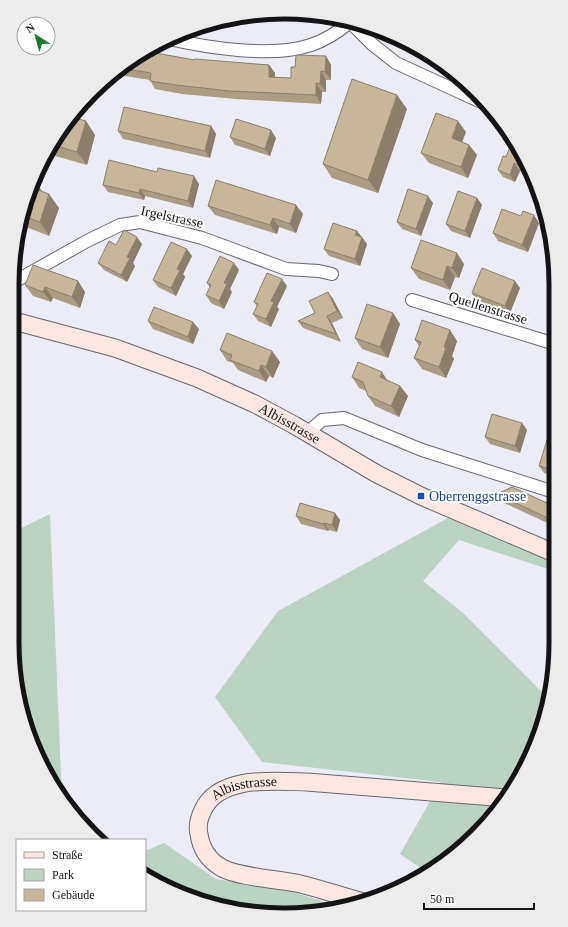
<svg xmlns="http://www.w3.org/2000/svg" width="568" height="927" font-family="Georgia,serif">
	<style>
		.green { fill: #bbd3c2 }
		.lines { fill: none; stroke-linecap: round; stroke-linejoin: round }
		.street-casing { stroke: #686871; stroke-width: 14 }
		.secondary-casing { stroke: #686871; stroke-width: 19 }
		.street { stroke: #fff; stroke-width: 12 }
		.secondary { stroke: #fee6e2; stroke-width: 17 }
		.wall { fill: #ab9d84 }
		.shaded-wall { fill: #8b7f6c }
		.building { fill: #c7b69a; stroke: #8b7f6c }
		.transit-dot { fill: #1a4fb4; stroke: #fff; stroke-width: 1.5 }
		.labels { text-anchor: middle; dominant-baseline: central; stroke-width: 4; stroke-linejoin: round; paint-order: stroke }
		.street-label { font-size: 14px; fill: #141417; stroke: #fff }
		.transit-label { font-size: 14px; fill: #164399; stroke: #fff; text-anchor: start }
		.rim { fill: none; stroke: #141417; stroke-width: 5 }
	</style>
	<rect width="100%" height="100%" fill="#ececf7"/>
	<g class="green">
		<polygon points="50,514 62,798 26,730 12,643 13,532"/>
		<polygon points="448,518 554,562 554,568 551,570 459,540 423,581 462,612 548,698 535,747 500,808 435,869 428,873 400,854 441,782 262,762 215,697 278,611"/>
		<polygon points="164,843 216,879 293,892 338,906 284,915 197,901 145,873 145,851"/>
	</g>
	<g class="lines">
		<defs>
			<g id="street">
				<polyline points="348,20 372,44 396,63 490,106"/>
				<path d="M169 39C209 48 272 58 311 45 326 40 338 32 350 22"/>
				<polyline points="14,282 87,241 120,225 140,222 202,238 286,269 319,271 332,274"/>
				<polyline points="412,300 555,344"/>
				<polyline points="311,434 314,427 322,420 344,418 422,450 554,492"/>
			</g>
			<g id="secondary">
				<path id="s1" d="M14 321 115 348 197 378 255 404 294 425 377 474 421 496 554 553"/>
				<path id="s2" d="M363 902C341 896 318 888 296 883 275 879 239 877 222 868 208 860 201 849 199 834 197 826 199 818 203 810 219 775 275 781 307 782L506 798"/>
			</g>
		</defs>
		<use href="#street" class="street-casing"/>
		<use href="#secondary" class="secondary-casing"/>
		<use href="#street" class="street"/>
		<use href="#secondary" class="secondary"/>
	</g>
	<g class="wall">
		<polygon points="236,17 234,23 223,20"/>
		<polygon points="144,51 195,60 269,65 275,73 275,77 291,78 295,67 326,56 331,65 331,80 326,80 326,92 322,92 321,104 236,99 182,94 155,89 150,80 112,74"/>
		<polygon points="407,109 378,193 332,178 323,164"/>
		<polygon points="75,114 78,119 86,121 95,135 87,165 48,154 47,160 45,159 68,119"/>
		<polygon points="211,126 216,134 210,158 123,139 118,131"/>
		<polygon points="466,132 462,142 469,145 477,155 468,178 429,163 421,153"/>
		<polygon points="230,137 276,138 270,156 235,145"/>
		<polygon points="520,148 531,175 520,171 515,182 503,177 498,170 506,157"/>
		<polygon points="32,184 42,192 59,208 49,236 21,225"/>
		<polygon points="199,184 193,208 145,196 144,200 108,192 103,185"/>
		<polygon points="477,198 482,205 470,238 451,231 446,224"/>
		<polygon points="433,203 421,236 402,229 397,222"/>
		<polygon points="296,205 303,214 296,233 279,227 277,234 215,215 208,206"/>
		<polygon points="539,223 528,252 498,241 493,233"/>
		<polygon points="357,231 367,244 360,266 329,256 324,249"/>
		<polygon points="142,244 133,263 135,266 127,282 104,270 98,263 116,245"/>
		<polygon points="192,256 183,274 185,277 176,296 158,287 153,280"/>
		<polygon points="234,263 239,270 230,289 232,292 224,309 211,303 206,295 210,288 207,283"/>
		<polygon points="464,264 459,278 455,277 450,290 419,279 411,268"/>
		<polygon points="78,281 85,292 80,308 53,298 51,302 33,296 25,285"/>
		<polygon points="287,286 277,307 279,309 271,327 258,321 253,314 257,306 254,302"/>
		<polygon points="555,286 555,321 554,320 549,313 550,309 548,305"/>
		<polygon points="520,288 510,313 477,301 472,293"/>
		<polygon points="328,292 333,299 343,318 332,323 341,342 303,328 298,321 315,313"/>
		<polygon points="393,313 400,324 388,358 362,349 355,338"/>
		<polygon points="148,321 199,329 193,344 153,329"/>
		<polygon points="415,340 457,341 452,356 454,359 446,378 422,369 414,358 419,346"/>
		<polygon points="220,350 272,351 280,362 273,378 269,376 266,382 238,370 233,363 227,361"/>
		<polygon points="352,377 387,380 400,386 408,396 399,417 375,406 368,396 366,391 359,388"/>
		<polygon points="522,423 527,430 520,453 490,444 485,437"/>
		<polygon points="555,443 555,476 544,473 539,466"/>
		<polygon points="497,494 547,503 554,500 554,526 502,502"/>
		<polygon points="335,513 340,520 337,532 329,530 328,531 301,524 296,516"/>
	</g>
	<g class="shaded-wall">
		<polygon points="236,17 234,23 231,18"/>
		<polygon points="326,56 331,65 331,80 325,72"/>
		<polygon points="269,65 275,73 274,85 269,77"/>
		<polygon points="321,71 326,80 326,92 320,84"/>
		<polygon points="316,83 322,92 321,104 316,95"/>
		<polygon points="397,95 407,109 378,193 368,180"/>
		<polygon points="75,114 84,127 86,121 95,135 87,165 77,152 74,118"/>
		<polygon points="458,121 466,132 459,149 452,138"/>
		<polygon points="211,126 216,134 210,158 205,151"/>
		<polygon points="271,130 276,138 270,156 265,149"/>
		<polygon points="469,145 477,155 468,178 461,167"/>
		<polygon points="48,154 47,160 45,158"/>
		<polygon points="514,163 520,171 515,182 510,175"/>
		<polygon points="194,176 199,184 193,208 188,201"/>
		<polygon points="39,187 48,199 49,194 59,208 49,236 40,222 38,190"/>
		<polygon points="140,189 145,196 144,200 139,193"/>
		<polygon points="428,196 433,203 421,236 416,229"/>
		<polygon points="477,198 482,205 470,238 465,231"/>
		<polygon points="296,205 303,214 296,233 290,224"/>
		<polygon points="534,215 539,223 528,252 522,245"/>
		<polygon points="273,218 279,227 277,234 270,225"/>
		<polygon points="357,231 367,244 360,266 355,259 355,235"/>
		<polygon points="137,237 142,244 133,263 135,266 127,282 121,275 127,257"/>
		<polygon points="187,249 192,256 183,274 185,277 176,296 171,288 177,269"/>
		<polygon points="457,253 464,264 459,278 452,268"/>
		<polygon points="234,263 239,270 230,289 232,292 224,309 219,301 224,283"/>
		<polygon points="447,266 455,277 450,290 443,280"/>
		<polygon points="282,279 287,286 277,307 279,309 271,327 266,319 271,301"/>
		<polygon points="78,281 85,292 80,308 72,297"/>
		<polygon points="515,281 520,288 510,313 505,306"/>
		<polygon points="45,287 53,298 51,302 43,292"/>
		<polygon points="328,292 333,299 343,318 337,311"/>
		<polygon points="393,313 400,324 388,358 380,347"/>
		<polygon points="327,316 332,323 341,342 336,334"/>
		<polygon points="193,322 199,329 193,344 188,337"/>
		<polygon points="450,330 457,341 452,356 454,359 446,378 439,367 444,347"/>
		<polygon points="272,351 280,362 273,378 266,367"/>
		<polygon points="261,365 269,376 266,382 259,371"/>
		<polygon points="382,372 389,383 380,377"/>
		<polygon points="400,386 408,396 399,417 391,406"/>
		<polygon points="522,423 527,430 520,453 515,446"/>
		<polygon points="335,513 340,520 337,532 332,525"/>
		<polygon points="324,523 329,530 328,531 323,524"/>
	</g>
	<g class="building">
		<polygon points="144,51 195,60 195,59 269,65 269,77 291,78 291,67 295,67 296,55 326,56 325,72 321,71 320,84 316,83 316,95 230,91 176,85 150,81 151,73 120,68"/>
		<polygon points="352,79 397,95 368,180 323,164"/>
		<polygon points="124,107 211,126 205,151 118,131"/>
		<polygon points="436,113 458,121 452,138 469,145 461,167 421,153"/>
		<polygon points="73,114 75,114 74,118 86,121 77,152 53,145 68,119"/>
		<polygon points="236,119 271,130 265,149 230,137"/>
		<polygon points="513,139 514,140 520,148 528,169 514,163 510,175 498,170 503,156 506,157"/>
		<polygon points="109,160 157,172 158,168 194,176 188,201 140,189 139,193 103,185"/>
		<polygon points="216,180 296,205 290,224 273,218 270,225 208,206"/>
		<polygon points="32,184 39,187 38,190 49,194 40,222 23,216"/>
		<polygon points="408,189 428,196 416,229 397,222"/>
		<polygon points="458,191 477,198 465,231 446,224"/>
		<polygon points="502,209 521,216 523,211 534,215 522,245 493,233"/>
		<polygon points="333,223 357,231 355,235 362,237 355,259 324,249"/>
		<polygon points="124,230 137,237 127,257 130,258 121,275 98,263 109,241 116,245"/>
		<polygon points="421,240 457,253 452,268 447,266 443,280 411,268"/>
		<polygon points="171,242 187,249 177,269 180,270 171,288 153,280"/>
		<polygon points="552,248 553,254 551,253"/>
		<polygon points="220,256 234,263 224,283 227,284 219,301 206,295 211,285 207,283"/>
		<polygon points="33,265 78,281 72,297 45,287 43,292 25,285"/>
		<polygon points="482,268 515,281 505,306 472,293"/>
		<polygon points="267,273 282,279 271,301 274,302 266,319 253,314 258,304 254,302"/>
		<polygon points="555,286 555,315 549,313 551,307 548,305"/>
		<polygon points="328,292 337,311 327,316 336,334 298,321 315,313 309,301"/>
		<polygon points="367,304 393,313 380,347 355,338"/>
		<polygon points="154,307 193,322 188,337 148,321"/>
		<polygon points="422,320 450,330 444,347 446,348 439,367 414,358 421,342 415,340"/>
		<polygon points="227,333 272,351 266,367 261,365 259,371 230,360 232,355 220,350"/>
		<polygon points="358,362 382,372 380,377 400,386 391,406 368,396 363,382 352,377"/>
		<polygon points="555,403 555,413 552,412"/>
		<polygon points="492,414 522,423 515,446 485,437"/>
		<polygon points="547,440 555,443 555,470 539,466"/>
		<polygon points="512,487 547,503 549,498 554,500 554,521 497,494"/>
		<polygon points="300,503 335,513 332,525 324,523 323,524 296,516"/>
	</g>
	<rect class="transit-dot" x="417" y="492" width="8" height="8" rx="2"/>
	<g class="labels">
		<g class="street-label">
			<text transform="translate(172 217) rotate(12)">Irgelstrasse</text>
			<text transform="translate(488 308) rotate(17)">Quellenstrasse</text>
			<text stroke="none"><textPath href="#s1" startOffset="295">Albisstrasse</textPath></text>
			<text stroke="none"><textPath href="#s2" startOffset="263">Albisstrasse</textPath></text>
		</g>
		<g class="transit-label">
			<text x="429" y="496">Oberrenggstrasse</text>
		</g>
	</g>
	<path d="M0 0H568V927H0ZM284 19H284A265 265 0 0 1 549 284V643A265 265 0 0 1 284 908H284A265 265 0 0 1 19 643V284A265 265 0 0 1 284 19Z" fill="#ececec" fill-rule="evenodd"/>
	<path class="rim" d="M284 19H284A265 265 0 0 1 549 284V643A265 265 0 0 1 284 908H284A265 265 0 0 1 19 643V284A265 265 0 0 1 284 19Z"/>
	<rect x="16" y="839" width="130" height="72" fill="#ffffff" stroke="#a1a1a2"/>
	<rect x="24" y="852" width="20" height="6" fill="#fee6e2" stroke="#a1a1a2"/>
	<text x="52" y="859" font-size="12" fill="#141417">Straße</text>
	<rect x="24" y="869" width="20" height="12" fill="#bbd3c2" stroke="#a1a1a2"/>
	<text x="52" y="879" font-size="12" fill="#141417">Park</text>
	<rect x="24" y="889" width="20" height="12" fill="#c7b69a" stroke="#a1a1a2"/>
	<text x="52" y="899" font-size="12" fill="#141417">Gebäude</text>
	<g transform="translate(36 36) rotate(323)"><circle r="19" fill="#ffffff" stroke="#a1a1a2"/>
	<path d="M0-3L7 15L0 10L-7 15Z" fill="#157a2c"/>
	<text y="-6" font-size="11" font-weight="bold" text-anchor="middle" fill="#141417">N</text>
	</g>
	<path d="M424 903v6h110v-6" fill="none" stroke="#141417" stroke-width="2"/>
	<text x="430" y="903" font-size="12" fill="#141417" stroke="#ffffff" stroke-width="3" paint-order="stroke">50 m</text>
</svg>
